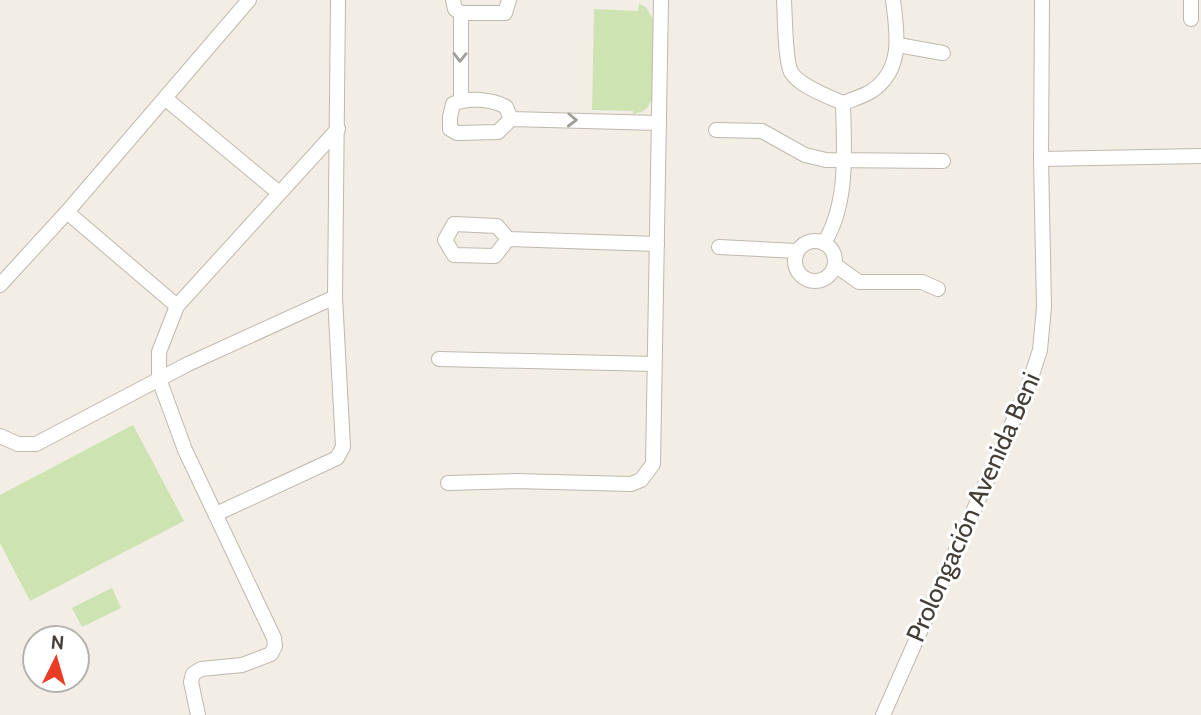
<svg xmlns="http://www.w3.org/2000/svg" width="1201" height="715" font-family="Cabin,sans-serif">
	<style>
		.green { fill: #cee3b2 }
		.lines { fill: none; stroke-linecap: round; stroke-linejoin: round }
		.minor-casing { stroke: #bfb8ac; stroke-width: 16 }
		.minor { stroke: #fff; stroke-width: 14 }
		.oneway { stroke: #a29e9a }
		.labels { text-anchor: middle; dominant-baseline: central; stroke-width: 6; stroke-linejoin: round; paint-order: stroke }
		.street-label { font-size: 26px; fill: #443e36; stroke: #fff }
	</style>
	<rect width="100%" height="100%" fill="#f2eee6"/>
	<g class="green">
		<path d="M639 4 646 7 653 19V96C649 107 646 112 633 114V111L592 110 594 9 638 11Z"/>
		<polygon points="133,425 184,521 30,601 0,543 0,495"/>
		<polygon points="112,588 121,608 82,627 72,608"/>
	</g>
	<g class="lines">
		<defs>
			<g id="minor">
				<polyline points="453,0 455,9 461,13 461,101"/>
				<path d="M784 0C785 15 785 60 791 72 799 86 829 97 843 103"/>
				<polyline points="1191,0 1191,19"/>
				<polyline points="461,13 505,13 509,0"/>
				<polyline points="898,45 943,53"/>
				<polyline points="166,99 279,193"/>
				<path d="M511 119 506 107C492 99 468 97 453 104L450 117V129L457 133 498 132 511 119 659 123"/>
				<polyline points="716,130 762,131 805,155 826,160 943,161"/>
				<polyline points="1041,159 1201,156"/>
				<polyline points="67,212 177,306"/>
				<polyline points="508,239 495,256 454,255 445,240 454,224 497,226 508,239 657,244"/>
				<circle cx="815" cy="261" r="20"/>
				<path d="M824 243C849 203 844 148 843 103 853 99 865 96 873 90 904 68 897 32 893 0"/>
				<polyline points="719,247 797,251"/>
				<polyline points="835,265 859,282 922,282 938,289"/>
				<polyline points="0,285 67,212 249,0"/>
				<polyline points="439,359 654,364"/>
				<polyline points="0,436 18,444 36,444 188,364 335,297"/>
				<polyline points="448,483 515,481 631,484 641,480 653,464 661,0"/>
				<polyline points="216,514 337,458 343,447 335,297 338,0"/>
				<polyline points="198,715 191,682 193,674 201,669 242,665 271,654 275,646 274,638 185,450 159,379 159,352 177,306 338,129"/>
				<polyline points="883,715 1027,390 1040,350 1044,307 1041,159 1042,0"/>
			</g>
		</defs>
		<use href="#minor" class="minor-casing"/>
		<use href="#minor" class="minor"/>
	</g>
	<defs><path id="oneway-chevron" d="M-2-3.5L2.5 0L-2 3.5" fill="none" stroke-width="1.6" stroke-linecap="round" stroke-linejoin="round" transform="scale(1.75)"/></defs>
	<g class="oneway">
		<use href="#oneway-chevron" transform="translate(460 57) rotate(91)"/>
		<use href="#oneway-chevron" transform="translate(572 120) rotate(2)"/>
	</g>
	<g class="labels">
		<g class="street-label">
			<text transform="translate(973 507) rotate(-66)">Prolongación Avenida Beni</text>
		</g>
	</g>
	<g transform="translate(56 659) rotate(5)"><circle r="33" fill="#ffffff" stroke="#b4b2af" stroke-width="2"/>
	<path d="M0-5L12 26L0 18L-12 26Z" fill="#ea3c25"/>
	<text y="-10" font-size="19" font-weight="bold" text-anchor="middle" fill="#443e36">N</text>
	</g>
</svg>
